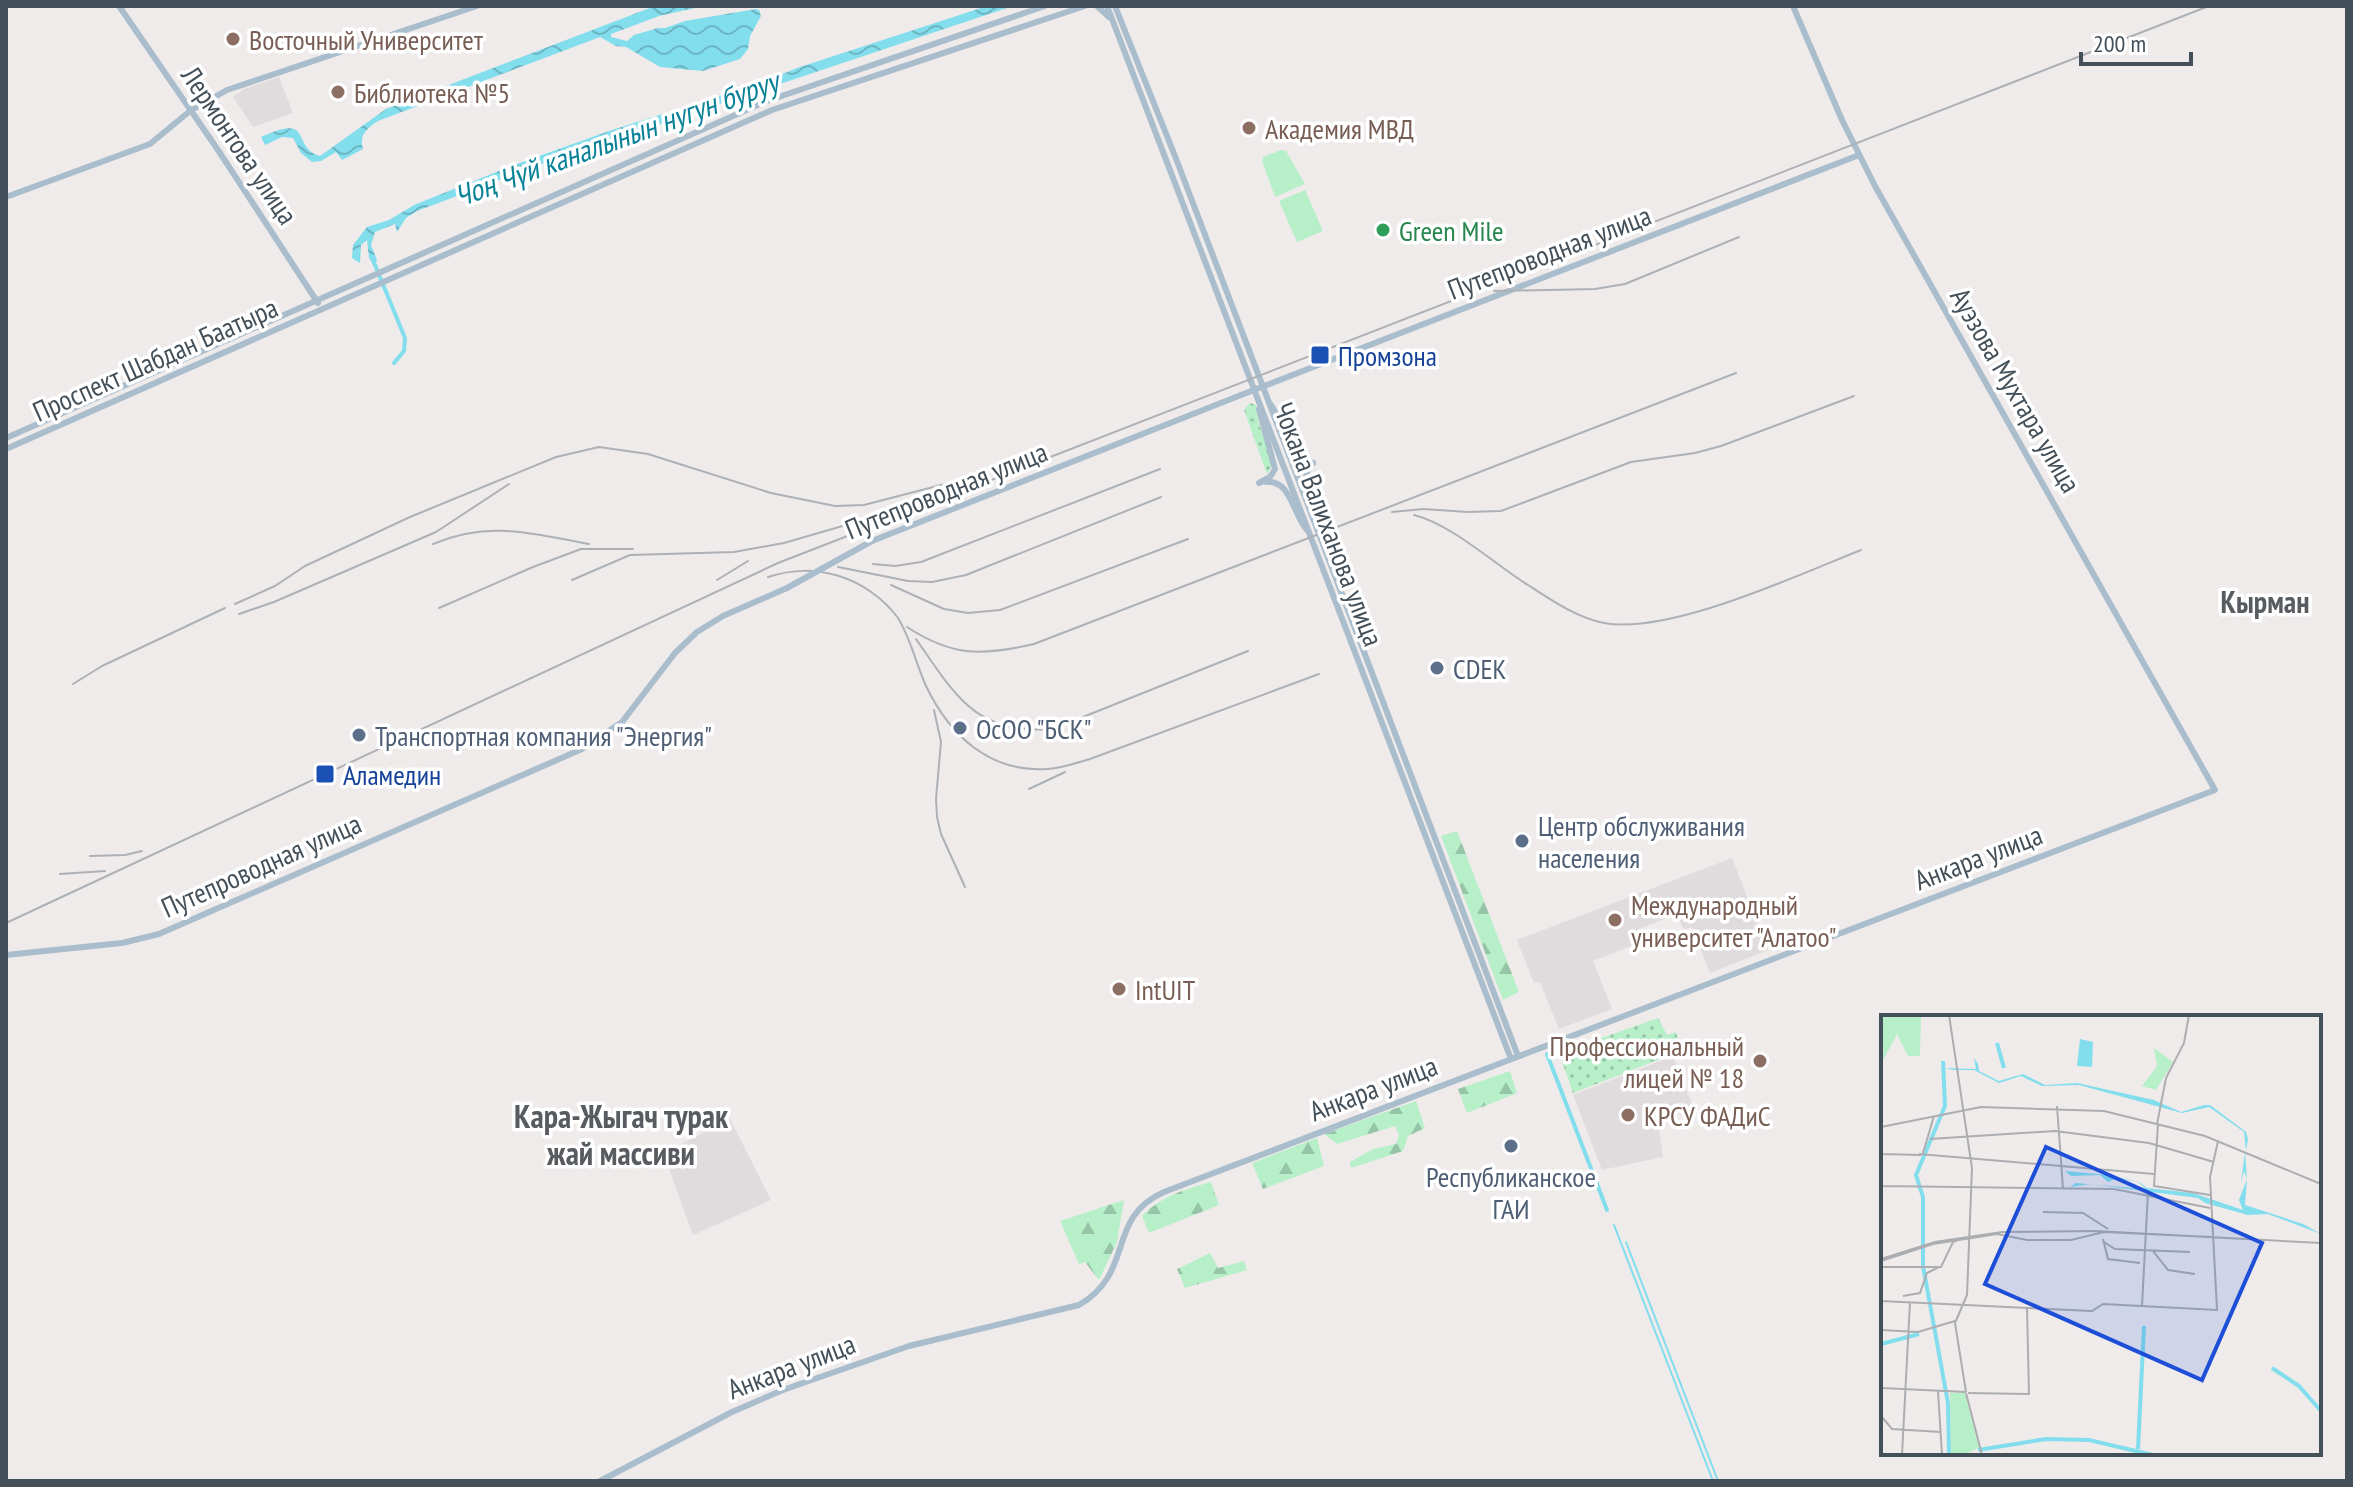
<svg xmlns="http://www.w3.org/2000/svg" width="2353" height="1487" font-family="'PT Sans Narrow',sans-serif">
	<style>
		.education { fill: #e0dcdd }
		.grass { fill: url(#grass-dots) }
		.forest { fill: url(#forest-firs) }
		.pitch { fill: #b7efc9 }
		.water { fill: url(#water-waves) }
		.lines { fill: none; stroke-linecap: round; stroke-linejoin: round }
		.stream { stroke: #82dded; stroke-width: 2 }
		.canal { stroke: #82dded; stroke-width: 4 }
		.major { stroke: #aabdcc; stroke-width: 6 }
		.rail { stroke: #adb1b6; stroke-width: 2 }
		.major-bridge { stroke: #aabdcc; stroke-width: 6 }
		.education-dot { fill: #8d6e63; stroke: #fff; stroke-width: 3 }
		.leisure-dot { fill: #2e9e5b; stroke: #fff; stroke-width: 3 }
		.transit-dot { fill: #1a4fb4; stroke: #fff; stroke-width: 3 }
		.service-dot { fill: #5c6f8a; stroke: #fff; stroke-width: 3 }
		.labels { text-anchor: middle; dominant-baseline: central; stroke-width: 7; stroke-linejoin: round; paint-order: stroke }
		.education-label { font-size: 28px; fill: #785e54; stroke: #fff; text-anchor: start }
		.street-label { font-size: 28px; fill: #445059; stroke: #fff }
		.leisure-label { font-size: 28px; fill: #27864d; stroke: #fff; text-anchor: start }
		.transit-label { font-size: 28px; fill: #164399; stroke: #fff; text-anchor: start }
		.service-label { font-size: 28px; fill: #4e5e75; stroke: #fff; text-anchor: start }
		.water-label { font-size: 30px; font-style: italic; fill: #098298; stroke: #fff }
		.neighbourhood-label { font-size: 30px; font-weight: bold; fill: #585c61; stroke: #fff }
		.quarter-label { font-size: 32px; font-weight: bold; fill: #585c61; stroke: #fff }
		.inset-river { fill: none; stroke: #82dded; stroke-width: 4 }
		.inset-road { fill: none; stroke: #abadb1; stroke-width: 2 }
		.view { fill: #1d4ed8; fill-opacity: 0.15; stroke: #1d4ed8; stroke-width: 4 }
		.inset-edge { fill: none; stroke: #445059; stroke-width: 4 }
	</style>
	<defs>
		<pattern id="grass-dots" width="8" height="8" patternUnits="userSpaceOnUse" patternTransform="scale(2)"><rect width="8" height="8" fill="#b7efc9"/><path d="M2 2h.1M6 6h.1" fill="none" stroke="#96c4a6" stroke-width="1.8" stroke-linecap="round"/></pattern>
		<pattern id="forest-firs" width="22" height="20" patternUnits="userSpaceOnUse" patternTransform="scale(2)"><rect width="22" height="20" fill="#b7efc9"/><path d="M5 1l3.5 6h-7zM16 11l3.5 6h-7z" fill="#96c4a6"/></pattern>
		<pattern id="water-waves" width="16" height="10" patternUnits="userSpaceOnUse" patternTransform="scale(2)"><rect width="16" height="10" fill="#82dded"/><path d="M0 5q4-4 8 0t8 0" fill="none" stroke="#6cb6c3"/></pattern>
	</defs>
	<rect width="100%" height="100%" fill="#efebeb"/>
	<g class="education">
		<polygon points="279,77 293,113 253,127 233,97 244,89"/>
		<polygon points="1732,858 1768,950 1710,973 1692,927 1684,930 1677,914 1639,929 1644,941 1593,961 1612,1009 1559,1029 1540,982 1534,983 1517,940"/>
		<polygon points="1673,1056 1694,1109 1658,1120 1663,1157 1602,1170 1573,1095"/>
		<polygon points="730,1119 771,1200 693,1235 663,1153"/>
	</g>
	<g class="grass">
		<polygon points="1250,403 1256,405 1258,421 1273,464 1267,474 1244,410"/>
		<polygon points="1658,1018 1667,1035 1676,1032 1680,1047 1673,1054 1573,1093 1559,1053"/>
	</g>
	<g class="forest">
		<polygon points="1457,831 1519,992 1503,1000 1441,836"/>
		<polygon points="1510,1071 1517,1093 1467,1113 1458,1089"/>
		<polygon points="1416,1101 1425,1128 1408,1136 1403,1151 1351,1168 1350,1162 1373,1149 1396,1144 1399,1135 1395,1126 1337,1144 1324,1134"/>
		<polygon points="1317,1138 1324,1166 1263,1189 1252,1163"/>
		<path d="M1211 1182 1219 1205 1149 1233 1142 1216C1160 1197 1185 1189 1211 1182Z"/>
		<polygon points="1124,1200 1117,1242 1099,1280 1085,1262 1079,1264 1060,1221"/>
		<polygon points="1210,1253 1218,1268 1244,1261 1247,1270 1185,1288 1177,1269"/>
	</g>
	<g class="pitch">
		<polygon points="1281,150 1286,151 1305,184 1275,197 1262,161 1263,157"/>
		<polygon points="1305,190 1323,231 1297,242 1279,201"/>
	</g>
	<g class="water">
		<path d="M655 6H704L659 16 611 34V37L627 41 634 35 658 28H665L685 21 756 9 759 10 761 16 750 36 748 49 740 59 703 71 660 67 626 47 616 46 600 37 378 121C366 129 359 135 363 149L342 160 336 152 321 161 312 162 301 153 293 138 282 137 265 145 261 137C315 112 290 147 320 156L386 109Z"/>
		<polygon points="987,6 1013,6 550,161 417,211 406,218 397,232 395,224 375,232 371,245 377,260 374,266 369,258 367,240 361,245 360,263 352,258 353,245 367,227 389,220 414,205 514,165 612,130 755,85 797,68"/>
	</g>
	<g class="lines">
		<g class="stream">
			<polyline points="1614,1225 1713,1481"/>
			<polyline points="1626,1242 1718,1481"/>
		</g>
		<g class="canal">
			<polyline points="373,260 405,338 404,351 394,363"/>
			<polyline points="1547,1054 1607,1210"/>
		</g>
		<g class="major">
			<polyline points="119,6 218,150 318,303"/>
			<polyline points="1097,6 1109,17"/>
			<polyline points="1107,6 1511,1059"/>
			<polyline points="1115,6 1175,156 1518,1056"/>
			<polyline points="6,197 150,144 190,111 227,90 477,6"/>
			<polyline points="1290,376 1859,155"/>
			<path d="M1271 405C1284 423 1288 462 1313 463"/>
			<polyline points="1259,409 1275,469 1270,477 1259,483"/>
			<polyline points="6,438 767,101 1045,6"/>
			<polyline points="6,449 772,110 1085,6"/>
			<path d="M1313 463C1296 480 1313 501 1315 522"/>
			<path d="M1266 482C1291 479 1293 515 1307 530"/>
			<polyline points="872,541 1241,395"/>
			<polyline points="6,955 122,943 159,934 582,749 622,722 675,653 697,632 723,616 787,588"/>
			<path d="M600 1481 732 1412 783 1390 909 1346 1079 1305C1136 1272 1105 1218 1164 1192L2215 790 1875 186 1842 120 1793 6"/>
		</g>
		<g class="rail">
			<polyline points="1494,291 1595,289 1625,284 1739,237"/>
			<polyline points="1392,512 1423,509 1468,512 1501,511 1631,462 1695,453 1721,446 1854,396"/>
			<path d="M1414 515C1453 525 1494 564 1528 585 1551 600 1577 618 1604 623 1669 635 1798 575 1861 550"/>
			<path d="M433 544C489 520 533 534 589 544"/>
			<polyline points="873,564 895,566 921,562 1160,469"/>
			<polyline points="838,567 908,581 932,582 966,575 1161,497"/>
			<path d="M768 577C793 569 814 569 839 576 862 583 884 599 898 618 911 639 916 664 926 686 950 736 990 773 1048 769 1062 768 1076 763 1090 759L1319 674"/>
			<polyline points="572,580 630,555 734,552 784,543 846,525"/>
			<polyline points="717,580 748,561"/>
			<polyline points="891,585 944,609 968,613 1000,610 1188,539"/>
			<polyline points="235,604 275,586 305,566 410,517 556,457 599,447 648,454 771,493 835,506 864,505 964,479"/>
			<polyline points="439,608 533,567 581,549 633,549"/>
			<polyline points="239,614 274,602 436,532 509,484"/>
			<path d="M907 627C953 657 982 656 1034 644L1736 373"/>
			<path d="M916 639C956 696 975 735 1053 729L1248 651"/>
			<polyline points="73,684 102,666 225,608"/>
			<polyline points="934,710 941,742 936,799 937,817 941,834 965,887"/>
			<polyline points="1029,789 1065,772"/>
			<polyline points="90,856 125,855 142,851"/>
			<polyline points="60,874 105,871"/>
			<polyline points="6,923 778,563 2209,6"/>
		</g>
		<g class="major-bridge">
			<polyline points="1241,395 1290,376"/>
			<polyline points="787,588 872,541"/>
		</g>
	</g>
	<g class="education-dot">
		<circle cx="233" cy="39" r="8"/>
		<circle cx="338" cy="92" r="8"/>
		<circle cx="1249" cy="128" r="8"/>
		<circle cx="1615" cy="920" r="8"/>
		<circle cx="1119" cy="989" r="8"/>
		<circle cx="1760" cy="1061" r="8"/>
		<circle cx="1628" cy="1115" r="8"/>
	</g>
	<circle class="leisure-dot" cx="1383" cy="230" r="8"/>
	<g class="transit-dot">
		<rect x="1310" y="345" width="20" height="20" rx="4"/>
		<rect x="315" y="764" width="20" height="20" rx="4"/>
	</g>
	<g class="service-dot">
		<circle cx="1437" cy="668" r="8"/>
		<circle cx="960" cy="728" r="8"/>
		<circle cx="359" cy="735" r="8"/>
		<circle cx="1522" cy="841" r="8"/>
		<circle cx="1511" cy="1146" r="8"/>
	</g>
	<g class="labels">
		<g class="education-label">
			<text x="249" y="39">Восточный Университет</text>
			<text x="354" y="92">Библиотека №5</text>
			<text x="1265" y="128">Академия МВД</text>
			<text x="1631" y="904">Международный<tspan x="1631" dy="32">университет "Алатоо"</tspan></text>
			<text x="1135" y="989">IntUIT</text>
			<text x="1744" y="1045" text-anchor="end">Профессиональный<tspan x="1744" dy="32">лицей № 18</tspan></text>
			<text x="1644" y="1115">КРСУ ФАДиС</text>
		</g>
		<g class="street-label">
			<text transform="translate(240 145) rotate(56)">Лермонтова улица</text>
			<text transform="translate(1549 252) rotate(-21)">Путепроводная улица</text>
			<text transform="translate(155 359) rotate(-24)">Проспект Шабдан Баатыра</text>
			<text transform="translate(2016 390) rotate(60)">Ауэзова Мухтара улица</text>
			<text transform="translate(946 490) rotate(-22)">Путепроводная улица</text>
			<text transform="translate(1329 524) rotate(69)">Чокана Валиханова улица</text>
			<text transform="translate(1978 857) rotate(-21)">Анкара улица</text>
			<text transform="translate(261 865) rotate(-24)">Путепроводная улица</text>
			<text transform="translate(1373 1088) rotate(-21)">Анкара улица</text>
			<text transform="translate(791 1366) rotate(-21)">Анкара улица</text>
		</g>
		<g class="leisure-label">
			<text x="1399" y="230">Green Mile</text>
		</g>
		<g class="transit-label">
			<text x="1338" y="355">Промзона</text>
			<text x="343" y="774">Аламедин</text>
		</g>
		<g class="service-label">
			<text x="1453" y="668">CDEK</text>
			<text x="976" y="728">ОсОО "БСК"</text>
			<text x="375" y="735">Транспортная компания "Энергия"</text>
			<text x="1538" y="825">Центр обслуживания<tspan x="1538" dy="32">населения</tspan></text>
			<text x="1511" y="1176" text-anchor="middle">Республиканское<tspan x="1511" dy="32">ГАИ</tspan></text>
		</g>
		<g class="water-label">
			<text transform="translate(616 138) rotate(-20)">Чоң Чүй каналынын нугун буруу</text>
		</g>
		<g class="neighbourhood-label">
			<text x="2265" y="601">Кырман</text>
		</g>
		<g class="quarter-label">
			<text x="621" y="1116">Кара-Жыгач турак<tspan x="621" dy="37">жай массиви</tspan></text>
		</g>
	</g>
	<g transform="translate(1881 1015)">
		<rect width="440" height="440" fill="#efebeb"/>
		<path d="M273 33 292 47 275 75 261 71 276 51Z" fill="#b7efc9"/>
		<path d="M0 0H40L39 41H27L16 19 0 49Z" fill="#b7efc9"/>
		<path d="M69 378H84L98 433 81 440H70Z" fill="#b7efc9"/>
		<path d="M199 24 212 27 211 52 196 51ZM93 43 97 49 98 56 118 66 142 59 164 70 196 68 273 85 300 97 323 90H329L365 117 367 124 365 136 363 117 328 92 301 98 198 70 161 71 140 61 118 68 93 55H73L64 53 95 54ZM364 137 366 164 364 190 422 209 440 219 387 199 367 200 324 188 317 183 209 169 189 172 195 168 265 174 257 167 236 163 227 167 219 160 190 161 184 156 227 160 258 167 266 173 312 178 362 195 358 185 366 164 363 156 360 168Z" fill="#82dded"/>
		<path class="inset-river" d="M116 28 123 53M62 46 64 91 35 160 42 182V251L67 388 68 440M0 329 38 319M391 353 418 371 440 396M257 434 263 311M97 435 165 424 208 425 272 440"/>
		<path class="inset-road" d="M68 0 91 153 86 280 74 308 85 377M176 91 182 174M276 109 285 63 303 28 308 0M277 109 273 171 329 180M0 112 100 92 223 96 324 121 440 169M49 124 174 116 268 128 333 147M0 133V187M42 138 53 101M0 139 40 140M38 139 273 159M0 171 233 174 329 193M162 197 202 198 227 214M222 224 227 244 259 248M223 227 234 234 309 237M272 236 287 255 314 259M0 244 54 227 121 217 214 216 440 228M0 246 52 229 116 219 146 225H190L223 217 330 222M1 252H60L72 227 82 223M22 281 39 278 46 258 58 252M0 286 211 296 222 289 336 295 329 162 337 126M261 291 267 177M0 315 37 317 74 306M0 373 85 377M57 376 61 440M85 378 101 440M87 378 148 379 146 293M0 401 11 414 60 417M21 440 29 287"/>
		<path class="view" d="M165 132 381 228 321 365 104 269Z"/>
		<rect width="440" height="440" class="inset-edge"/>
	</g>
	<rect width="2353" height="1487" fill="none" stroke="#445059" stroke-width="16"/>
	<path d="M2081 52v12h110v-12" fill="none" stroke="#445059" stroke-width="4"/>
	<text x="2093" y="52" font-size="24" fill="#445059" stroke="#ffffff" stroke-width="6" paint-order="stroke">200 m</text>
</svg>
